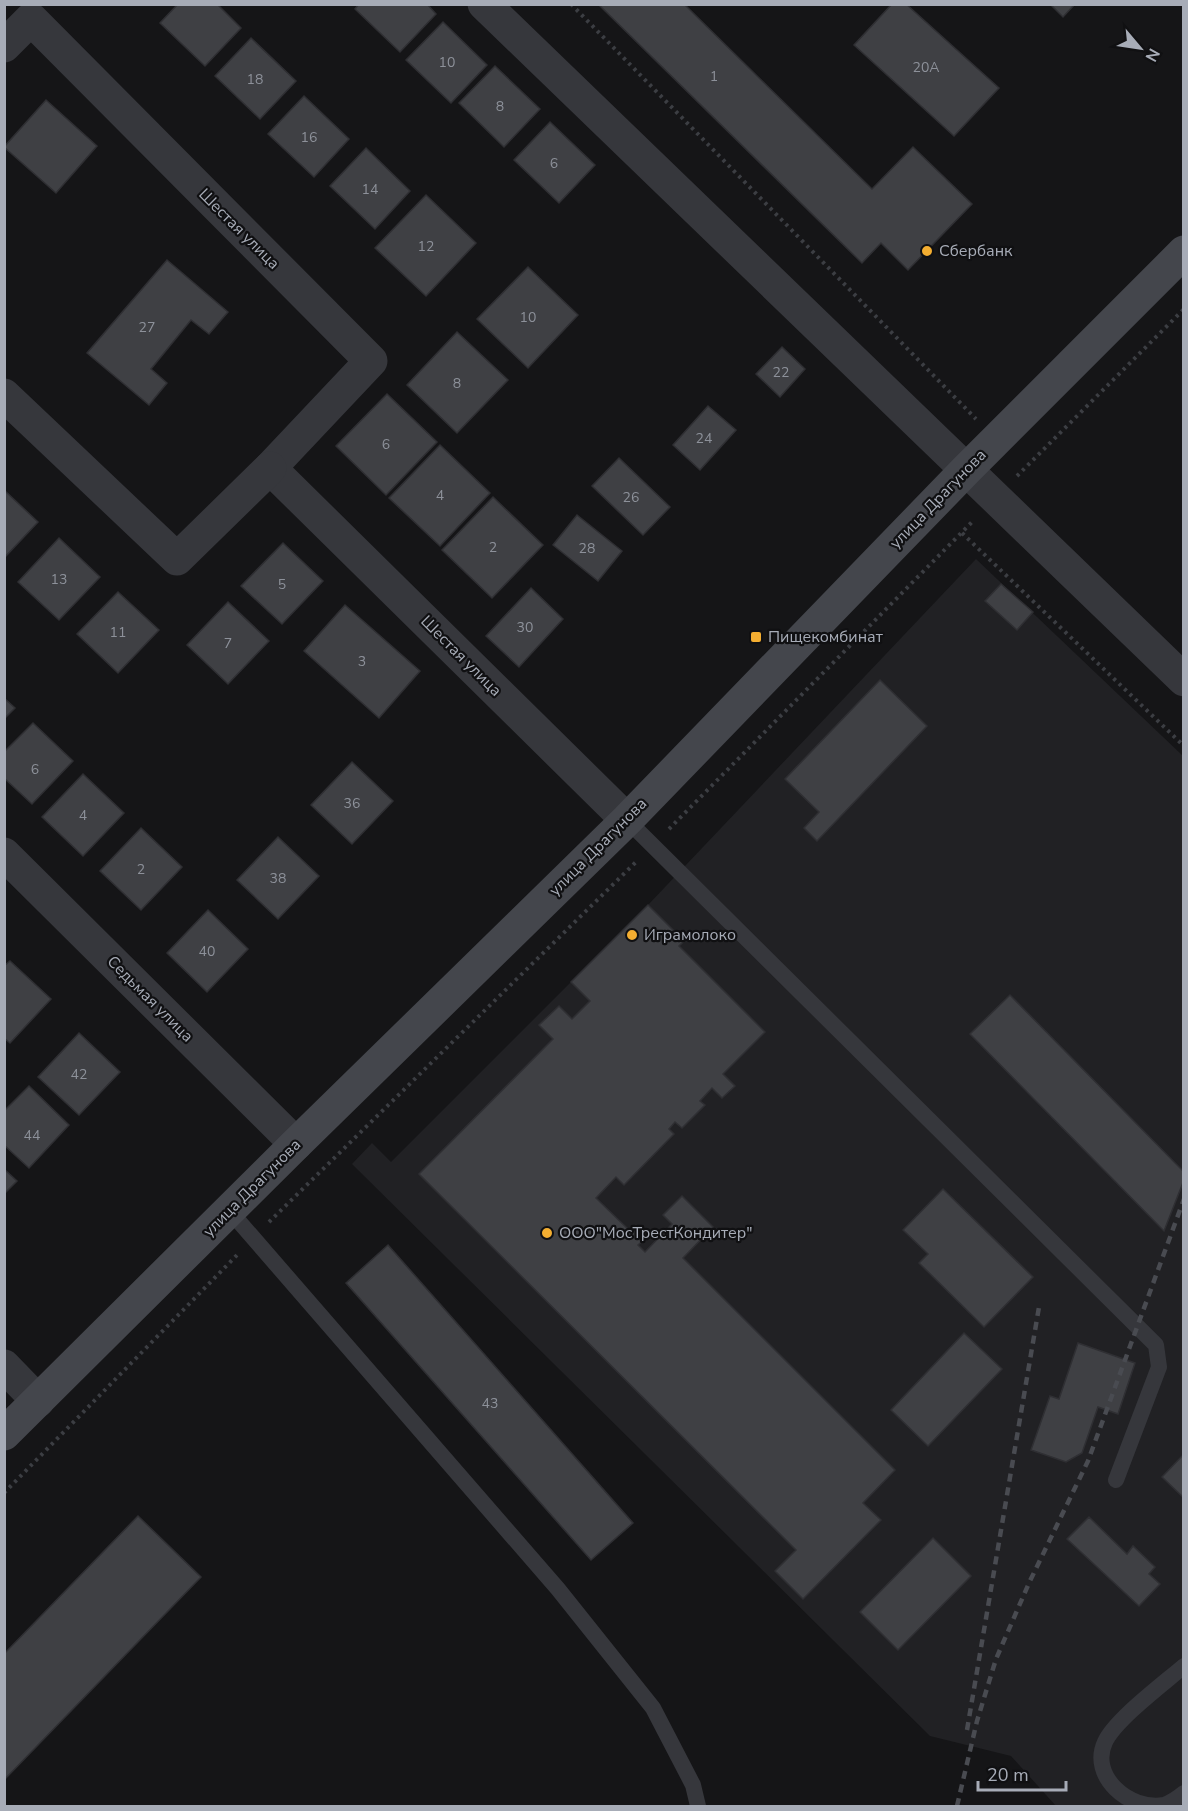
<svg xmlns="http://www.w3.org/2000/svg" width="1188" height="1811" font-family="'Nunito Sans',sans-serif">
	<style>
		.built { fill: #212124 }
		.building { fill: #3f4044; stroke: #2f2f33; stroke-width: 1.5 }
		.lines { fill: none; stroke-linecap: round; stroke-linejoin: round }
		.path { stroke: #3c3e43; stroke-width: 4; stroke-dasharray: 3 4.5; stroke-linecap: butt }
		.service { stroke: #36373c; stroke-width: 16 }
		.minor { stroke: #36373c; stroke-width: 33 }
		.secondary { stroke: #44464c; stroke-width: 33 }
		.rail { stroke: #494b51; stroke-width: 4.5; stroke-dasharray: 8 6; stroke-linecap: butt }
		.poi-dot { fill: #f4ae31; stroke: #101012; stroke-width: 2 }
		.labels { text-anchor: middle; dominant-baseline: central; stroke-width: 4.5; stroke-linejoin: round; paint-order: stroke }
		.number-label { font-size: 14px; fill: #8d919a }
		.street-label { font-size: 16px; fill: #a7acb7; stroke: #101012 }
		.poi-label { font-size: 16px; fill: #a7acb7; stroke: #101012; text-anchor: start }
	</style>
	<rect width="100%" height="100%" fill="#151517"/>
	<polygon class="built" points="976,559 1183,756 1183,1806 1056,1806 1011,1756 930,1736 352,1164 372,1143 391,1162 648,905"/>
	<g class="building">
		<polygon points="178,4 217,4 241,28 205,66 160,23"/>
		<polygon points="359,4 427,4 436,14 400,52 355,9"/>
		<polygon points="598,4 684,4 872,189 913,147 972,204 908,270 881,243 862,263"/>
		<polygon points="892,4 906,4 999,88 954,136 854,45"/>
		<polygon points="1050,4 1075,4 1063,17"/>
		<polygon points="443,22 487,65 451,103 406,60"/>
		<polygon points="251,38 296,81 260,119 215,76"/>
		<polygon points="495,66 540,109 504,147 459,103"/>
		<polygon points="304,96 349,139 314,177 268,134"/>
		<polygon points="46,100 97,146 56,193 4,147"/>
		<polygon points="550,122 595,165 559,203 514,160"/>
		<polygon points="366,148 410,191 375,229 330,186"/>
		<polygon points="426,195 476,243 426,296 375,248"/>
		<polygon points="167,260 228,312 209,334 191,320 151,369 167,383 149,405 87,353"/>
		<polygon points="528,267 578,315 528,368 477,319"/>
		<polygon points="457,332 508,380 457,433 407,385"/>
		<polygon points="782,347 805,369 780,397 756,374"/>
		<polygon points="387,394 437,442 386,495 336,446"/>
		<polygon points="708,406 736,430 700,470 673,445"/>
		<polygon points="440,445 490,493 440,546 389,498"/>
		<polygon points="619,458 670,507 643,535 592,486"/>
		<polygon points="4,490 38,522 4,558"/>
		<polygon points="493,497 543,545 492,598 442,550"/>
		<polygon points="577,515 622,551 598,581 553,545"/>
		<polygon points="59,538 100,577 59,620 18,582"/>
		<polygon points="283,543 323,581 282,624 241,586"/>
		<polygon points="1001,584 1033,612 1017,630 985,601"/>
		<polygon points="531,588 563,619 519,667 486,636"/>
		<polygon points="118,592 159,630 118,673 77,634"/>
		<polygon points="228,602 269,641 228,684 187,645"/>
		<polygon points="345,605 420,671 379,718 304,651"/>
		<polygon points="880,680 927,726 817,841 804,828 819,812 785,779"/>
		<polygon points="4,698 15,708 4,719"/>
		<polygon points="33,723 73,761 32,804 4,778 4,752"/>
		<polygon points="352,762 393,801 352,844 311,805"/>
		<polygon points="83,774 124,813 83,856 42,817"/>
		<polygon points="141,828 182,867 141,910 100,871"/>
		<polygon points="278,837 319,876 278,919 237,880"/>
		<polygon points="648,905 684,941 679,946 765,1032 723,1074 735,1086 722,1098 712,1088 700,1101 705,1105 682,1128 675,1122 669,1129 674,1134 624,1185 616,1177 596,1198 630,1231 636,1225 648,1236 638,1245 645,1252 672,1224 663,1215 682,1196 713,1227 683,1258 895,1470 863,1503 881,1520 803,1599 775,1571 796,1550 419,1174 553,1039 539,1025 559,1006 572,1019 590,1001 571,982"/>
		<polygon points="208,910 248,949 207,992 167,953"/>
		<polygon points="10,961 51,999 10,1043 4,1038 4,966"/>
		<polygon points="1010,995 1184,1172 1184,1180 1164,1231 970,1034"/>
		<polygon points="79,1033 120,1072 79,1115 38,1077"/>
		<polygon points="29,1086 69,1125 29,1168 4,1145 4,1111"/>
		<polygon points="4,1169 17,1181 4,1194"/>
		<polygon points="943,1189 1033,1277 984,1327 919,1263 928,1254 903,1230"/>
		<polygon points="388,1245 633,1523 591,1560 346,1283"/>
		<polygon points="964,1333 1002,1369 928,1446 891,1410"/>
		<polygon points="1078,1343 1135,1363 1118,1414 1098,1407 1082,1453 1066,1462 1031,1450 1050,1396 1059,1399"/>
		<polygon points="1184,1454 1184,1498 1162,1477"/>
		<polygon points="138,1516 201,1577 4,1780 4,1654"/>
		<polygon points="1089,1517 1127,1554 1133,1546 1155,1567 1149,1574 1160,1584 1139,1606 1067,1539"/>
		<polygon points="933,1538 971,1576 898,1650 860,1612"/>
	</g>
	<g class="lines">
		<g class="path">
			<polyline points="571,4 976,419"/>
			<polyline points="1017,476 1184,309"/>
			<polyline points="962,533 1184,746"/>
			<polyline points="669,829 974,520"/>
			<polyline points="269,1222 636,862"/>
			<polyline points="4,1493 239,1253"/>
		</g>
		<g class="service">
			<polyline points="627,820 1156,1345 1159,1367 1116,1480"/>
			<polyline points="229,1210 558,1589 653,1708 693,1785 698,1806"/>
			<path d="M1184 1666C1163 1684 1115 1720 1105 1742 1089 1776 1129 1811 1164 1805 1170 1803 1178 1798 1184 1793"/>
		</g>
		<g class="minor">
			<polyline points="484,4 1184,680"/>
			<polyline points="4,46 31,19 371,361 270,468 627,820"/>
			<polyline points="4,395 177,559 270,468"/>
			<polyline points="4,854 296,1144"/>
			<polyline points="4,1366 38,1401"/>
		</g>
		<polyline class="secondary" points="4,1434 296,1144 627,820 966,470 1184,252"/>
		<g class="rail">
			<polyline points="967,1730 1039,1307"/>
			<polyline points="957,1806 977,1721 996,1659 1029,1583 1088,1461 1184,1199"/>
		</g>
	</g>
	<g class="poi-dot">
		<circle cx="927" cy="251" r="6"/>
		<rect x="750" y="631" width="12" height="12" rx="3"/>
		<circle cx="632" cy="935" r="6"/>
		<circle cx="547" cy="1233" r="6"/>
	</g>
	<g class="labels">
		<g class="number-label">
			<text x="447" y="62">10</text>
			<text x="926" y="67">20А</text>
			<text x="714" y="76">1</text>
			<text x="255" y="79">18</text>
			<text x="500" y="106">8</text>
			<text x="309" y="137">16</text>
			<text x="554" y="163">6</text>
			<text x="370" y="189">14</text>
			<text x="426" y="246">12</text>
			<text x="528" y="317">10</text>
			<text x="147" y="327">27</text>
			<text x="781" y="372">22</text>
			<text x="457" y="383">8</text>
			<text x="704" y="438">24</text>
			<text x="386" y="444">6</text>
			<text x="440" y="495">4</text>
			<text x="631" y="497">26</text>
			<text x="493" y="547">2</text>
			<text x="587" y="548">28</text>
			<text x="59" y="579">13</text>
			<text x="282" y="584">5</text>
			<text x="525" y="627">30</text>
			<text x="118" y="632">11</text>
			<text x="228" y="643">7</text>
			<text x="362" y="661">3</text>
			<text x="35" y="769">6</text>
			<text x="352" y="803">36</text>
			<text x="83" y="815">4</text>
			<text x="141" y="869">2</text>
			<text x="278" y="878">38</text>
			<text x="207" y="951">40</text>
			<text x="79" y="1074">42</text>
			<text x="32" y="1135">44</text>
			<text x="490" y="1403">43</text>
		</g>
		<g class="street-label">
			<text transform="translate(239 229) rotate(45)">Шестая улица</text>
			<text transform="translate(938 499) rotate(-46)">улица Драгунова</text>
			<text transform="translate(461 656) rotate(45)">Шестая улица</text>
			<text transform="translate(598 847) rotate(-45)">улица Драгунова</text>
			<text transform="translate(150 999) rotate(45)">Седьмая улица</text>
			<text transform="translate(252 1188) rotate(-45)">улица Драгунова</text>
		</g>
		<g class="poi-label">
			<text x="939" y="251">Сбербанк</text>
			<text x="768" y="637">Пищекомбинат</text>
			<text x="644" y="935">Играмолоко</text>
			<text x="559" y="1233">ООО"МосТрестКондитер"</text>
		</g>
	</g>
	<rect width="1188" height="1811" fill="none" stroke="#a7acb7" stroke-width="12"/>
	<g transform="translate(1140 48) rotate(119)" stroke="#101012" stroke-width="4.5" paint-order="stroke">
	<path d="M0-4.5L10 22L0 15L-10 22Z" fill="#a7acb7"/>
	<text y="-9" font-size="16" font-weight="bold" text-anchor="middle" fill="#a7acb7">N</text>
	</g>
	<path d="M978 1781v9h88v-9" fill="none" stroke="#a7acb7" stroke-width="3"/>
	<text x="987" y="1781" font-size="18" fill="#a7acb7" stroke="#101012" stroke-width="4.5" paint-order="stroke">20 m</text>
</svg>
